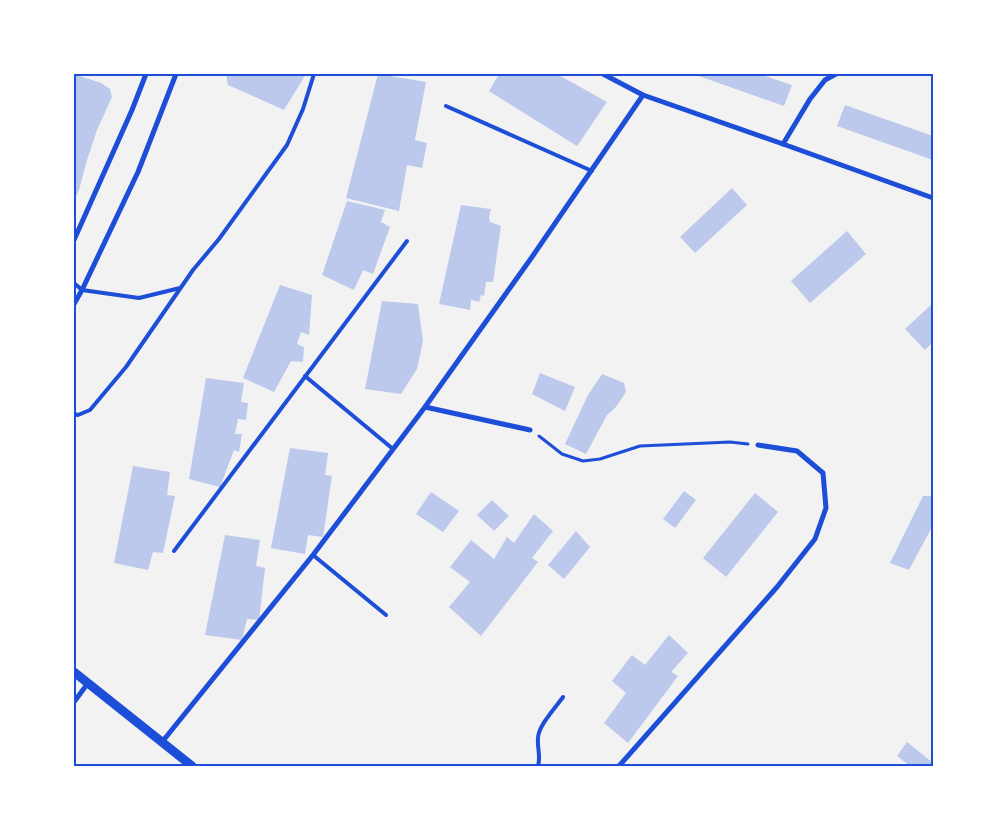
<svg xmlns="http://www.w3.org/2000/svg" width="1007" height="840" font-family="'PT Serif',serif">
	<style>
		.building { fill: #bdc9ec }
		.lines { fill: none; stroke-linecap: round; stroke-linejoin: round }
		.path { stroke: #1d4ed8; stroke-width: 3 }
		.service { stroke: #1d4ed8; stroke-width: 4 }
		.minor { stroke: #1d4ed8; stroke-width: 5 }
		.tertiary { stroke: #1d4ed8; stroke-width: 9 }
		.neatline { fill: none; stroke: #1d4ed8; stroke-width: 2 }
	</style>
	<rect width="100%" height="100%" fill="#f2f2f2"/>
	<g class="building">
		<polygon points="74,74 101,83 110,89 112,97 97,130 87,160 79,190 74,200"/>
		<polygon points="226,74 306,74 284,110 228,85"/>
		<polygon points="378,74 426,82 415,140 427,143 422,168 407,165 399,211 346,198"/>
		<polygon points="499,74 557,74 607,102 577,146 489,91"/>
		<polygon points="693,74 759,74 792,85 784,106"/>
		<polygon points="845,105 933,136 933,160 837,126"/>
		<polygon points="732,188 747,205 695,253 680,237"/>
		<polygon points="347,201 385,210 381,222 390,227 373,274 363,270 354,290 322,275"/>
		<polygon points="461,205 491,209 489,217 490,222 501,226 493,282 486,282 484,296 481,295 479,302 471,300 470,310 439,304"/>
		<polygon points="847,231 866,254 810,303 791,281"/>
		<polygon points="280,285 312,295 309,335 301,332 297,344 304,347 303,362 291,361 274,392 243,378"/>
		<polygon points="382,301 418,304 423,341 417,369 401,394 365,389"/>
		<polygon points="933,303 933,342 925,350 905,329"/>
		<polygon points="540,373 575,387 565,411 532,394"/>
		<polygon points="602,374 624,383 626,392 615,408 607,415 586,454 565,444 588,395"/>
		<polygon points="206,378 244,383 241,402 248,403 246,420 238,419 235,434 242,434 239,452 234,450 220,487 189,479"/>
		<polygon points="290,448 328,453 325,475 332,476 323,537 308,535 305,554 271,548"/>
		<polygon points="133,466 170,472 167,495 175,496 163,553 153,552 148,570 114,563"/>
		<polygon points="684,491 696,500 675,528 663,519"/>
		<polygon points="431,492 459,511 443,532 416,514"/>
		<polygon points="755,493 778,512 726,577 703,558"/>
		<polygon points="923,496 933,496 933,525 909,570 890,563"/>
		<polygon points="492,500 509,516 494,531 477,515"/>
		<polygon points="534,514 553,531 532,558 538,562 481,636 449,607 470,582 450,567 471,540 494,559 507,537 514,543"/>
		<polygon points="576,531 590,547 564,579 548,565"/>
		<polygon points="225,535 260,540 256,566 265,568 259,620 247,619 242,640 205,635"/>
		<polygon points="669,635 688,653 671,672 678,676 628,743 604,723 626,693 612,681 632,655 645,665"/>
		<polygon points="907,742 933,763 933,766 910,766 897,756"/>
	</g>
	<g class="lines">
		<polyline class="path" points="539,436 562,454 583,461 600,459 640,446 730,442 748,444"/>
		<g class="service">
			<polyline points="446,106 592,171"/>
			<polyline points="74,283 82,290 139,298 180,288"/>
			<polyline points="305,376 393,449"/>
			<polyline points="74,414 78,415 90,410 126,367 193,270 219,239 287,145 303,109 314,74"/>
			<polyline points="174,551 407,241"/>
			<polyline points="313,555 386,615"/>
			<path d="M538 766C541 756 537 748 538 738 538 726 556 707 563 697"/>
		</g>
		<g class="minor">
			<polyline points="603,74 643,95 783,144 810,99 825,80 836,74"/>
			<polyline points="783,144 933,198"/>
			<polyline points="74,240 132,110 146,74"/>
			<polyline points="74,304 82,290 138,172 176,74"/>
			<polyline points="425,407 530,430"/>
			<polyline points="74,702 88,683"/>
			<polyline points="162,742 313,555 425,407 532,257 643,95"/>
			<polyline points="619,766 777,587 815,539 826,508 823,473 797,451 758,445"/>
		</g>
		<polyline class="tertiary" points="74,672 192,766"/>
	</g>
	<rect width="1007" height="840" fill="none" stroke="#ffffff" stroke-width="150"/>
	<rect x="75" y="75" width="857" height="690" class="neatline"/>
</svg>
